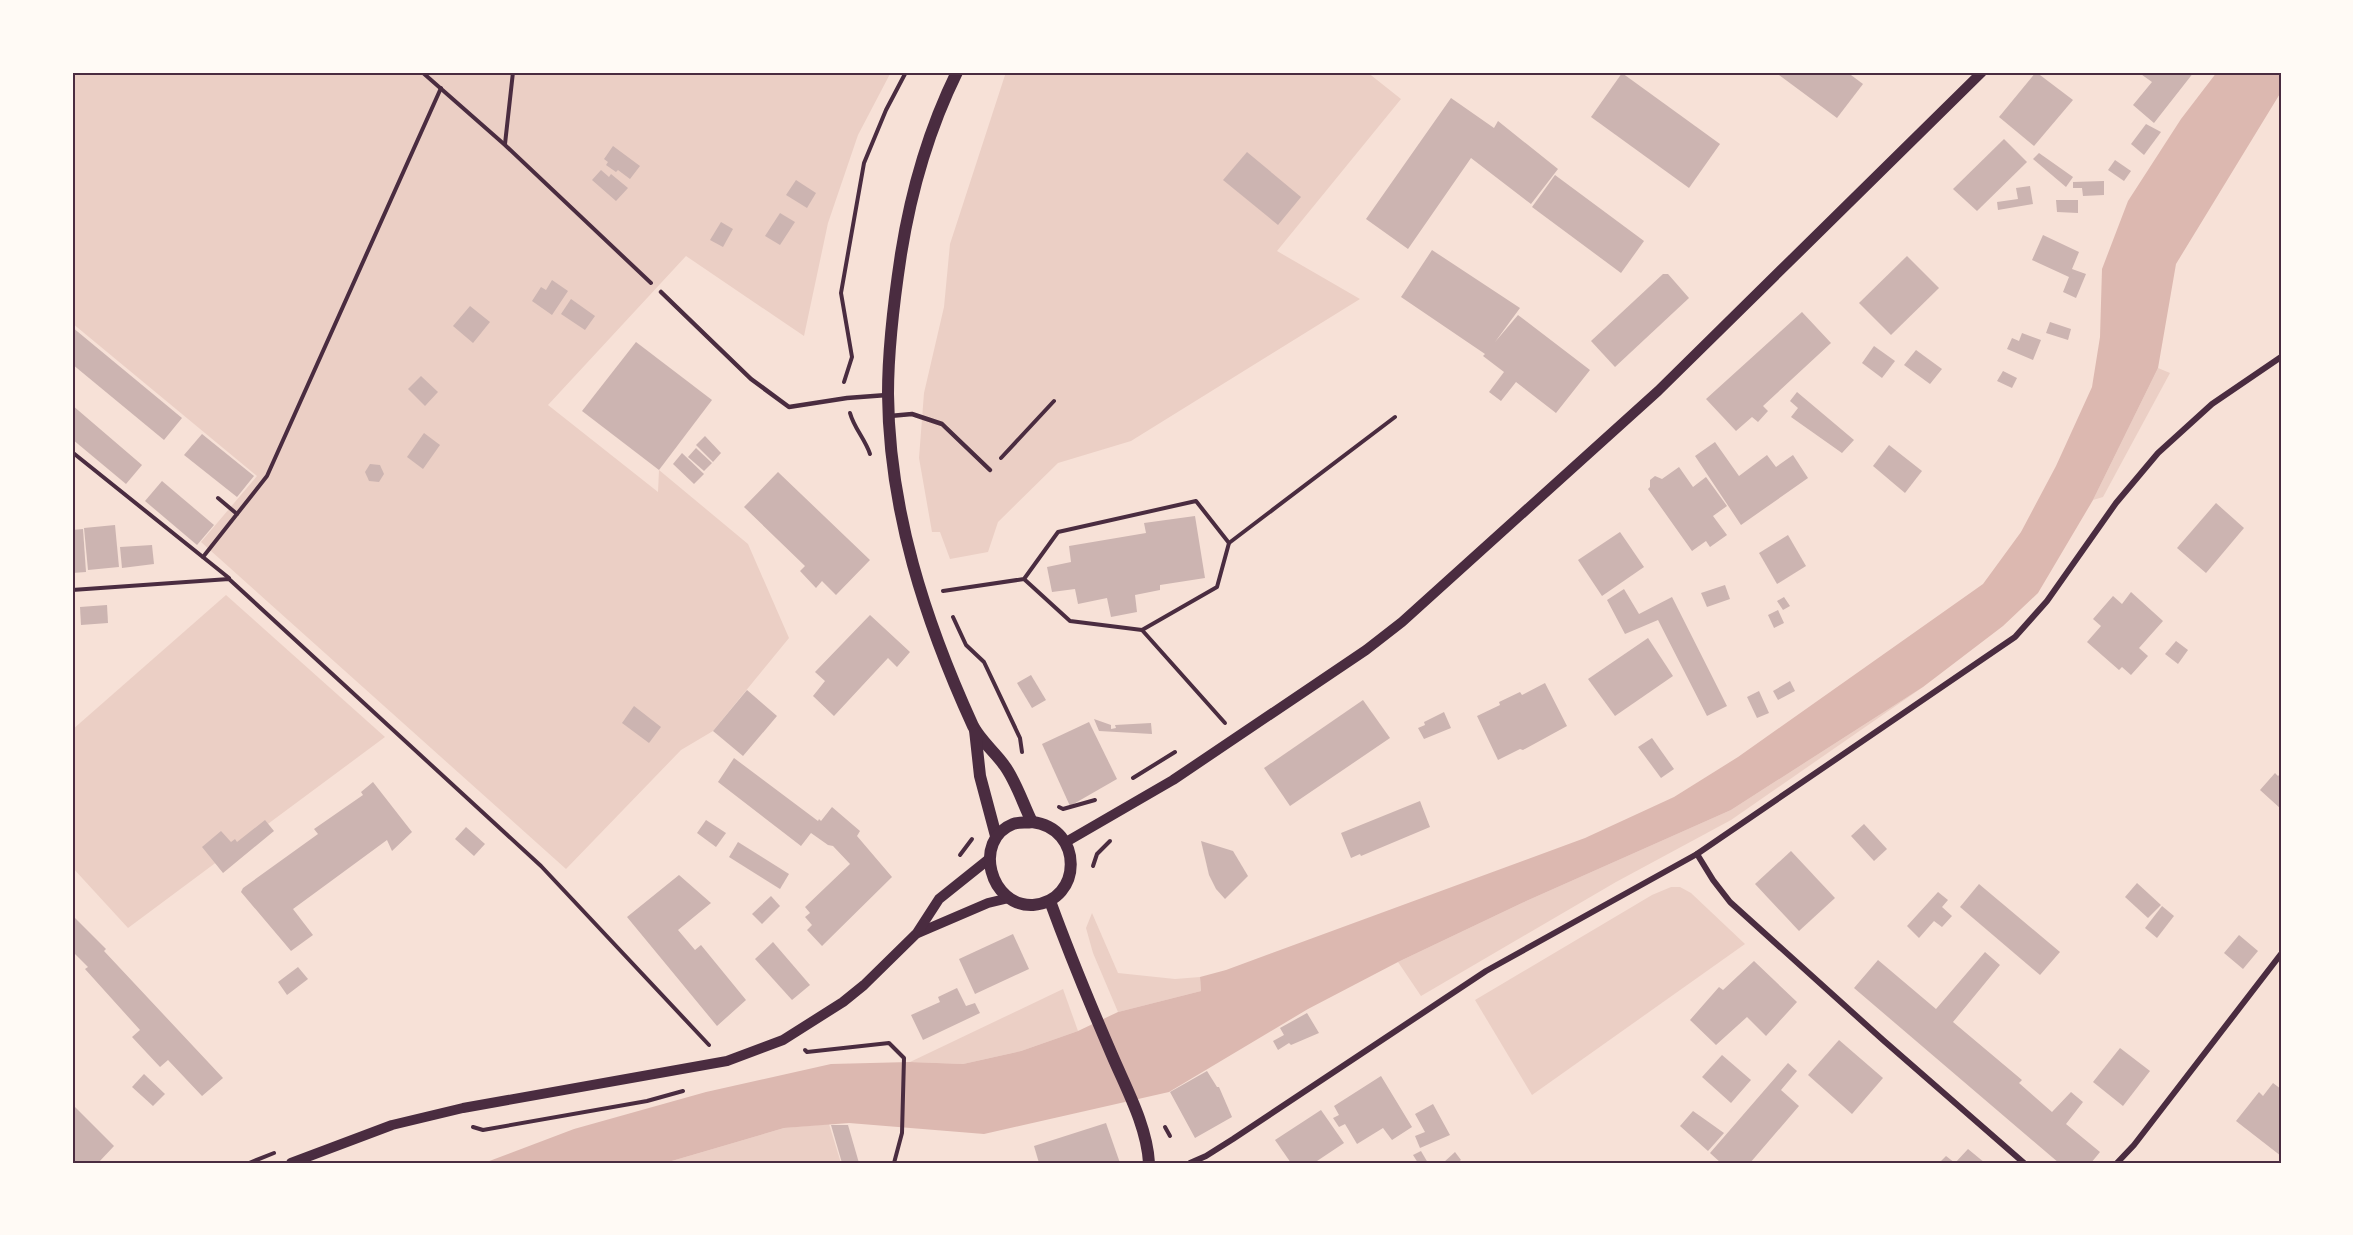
<svg xmlns="http://www.w3.org/2000/svg" width="2353" height="1235" font-family="'Crimson Pro',serif">
	<style>
		.green { fill: #ebcfc5 }
		.water { fill: #dcb8b0 }
		.building { fill: #ccb4b1 }
		.lines { fill: none; stroke-linecap: round; stroke-linejoin: round }
		.path { stroke: #4a2c40; stroke-width: 4 }
		.service { stroke: #4a2c40; stroke-width: 4.5 }
		.minor { stroke: #4a2c40; stroke-width: 6 }
		.tertiary { stroke: #4a2c40; stroke-width: 10 }
		.secondary { stroke: #4a2c40; stroke-width: 12 }
		.neatline { fill: none; stroke: #4a2c40; stroke-width: 2 }
	</style>
	<rect width="100%" height="100%" fill="#f7e1d7"/>
	<g class="green">
		<polygon points="72,72 891,72 858,135 828,223 804,336 686,256 548,405 658,492 659,470 748,544 789,638 713,731 681,750 566,869 201,542 257,476 72,323"/>
		<polygon points="1006,72 1367,72 1401,99 1277,251 1360,299 1131,441 1058,463 998,522 988,552 950,559 940,532 932,532 919,458 924,393 944,307 950,244"/>
		<polygon points="2158,368 2170,373 2103,497 2093,500"/>
		<polygon points="226,595 385,737 128,928 72,867 72,730"/>
		<polygon points="1923,687 1731,820 1616,882 1421,996 1398,962 1522,903 1731,810"/>
		<polygon points="1671,887 1680,887 1691,893 1745,944 1532,1095 1475,1000 1652,895"/>
		<polygon points="1092,913 1118,973 1175,979 1200,977 1201,991 1118,1012 1093,953 1086,928"/>
		<polygon points="1063,989 1078,1031 1021,1051 963,1064 910,1062"/>
		<polygon points="829,1124 841,1163 665,1163 784,1128"/>
	</g>
	<polygon class="water" points="2217,72 2281,72 2281,92 2176,264 2158,368 2093,500 2038,593 2003,626 1923,687 1731,810 1522,903 1398,962 1308,1009 1169,1092 984,1134 849,1123 784,1128 665,1163 484,1163 574,1129 706,1092 831,1064 910,1062 963,1064 1021,1051 1078,1031 1118,1012 1201,991 1200,977 1226,970 1585,838 1674,797 1738,757 1983,584 2021,532 2056,466 2092,387 2100,337 2102,269 2128,201 2181,119"/>
	<g class="building">
		<polygon points="1775,72 1847,72 1863,84 1837,118"/>
		<polygon points="2036,72 2073,100 2034,146 1999,117"/>
		<polygon points="2138,72 2194,72 2154,123 2133,105 2152,82"/>
		<polygon points="1622,73 1720,144 1689,188 1591,117"/>
		<polygon points="1451,98 1494,128 1498,121 1558,169 1531,204 1471,158 1408,249 1366,219"/>
		<polygon points="2146,124 2161,132 2144,155 2131,144"/>
		<polygon points="2004,139 2027,162 1977,211 1953,189"/>
		<polygon points="613,146 640,166 630,179 618,170 616,172 606,165 608,162 604,159"/>
		<polygon points="1247,152 1301,197 1278,225 1223,180"/>
		<polygon points="2039,153 2073,177 2066,187 2033,159"/>
		<polygon points="2115,160 2131,171 2124,181 2108,170"/>
		<polygon points="601,170 609,177 611,174 628,188 616,201 592,180"/>
		<polygon points="1555,175 1644,241 1621,273 1532,207"/>
		<polygon points="796,180 816,193 807,208 786,195"/>
		<polygon points="2104,181 2104,195 2083,196 2082,188 2073,188 2073,182"/>
		<polygon points="2030,186 2033,204 1998,210 1997,202 2018,199 2016,188"/>
		<polygon points="2056,200 2078,200 2078,213 2057,212"/>
		<polygon points="780,213 795,222 780,245 765,236"/>
		<polygon points="721,222 733,229 723,247 710,240"/>
		<polygon points="2043,235 2079,252 2072,269 2086,274 2076,298 2063,292 2069,277 2032,260"/>
		<polygon points="1432,250 1520,308 1495,342 1518,315 1590,370 1556,413 1516,382 1501,401 1489,392 1504,372 1483,356 1485,354 1401,297"/>
		<polygon points="1907,256 1939,288 1891,335 1859,303"/>
		<polygon points="1663,274 1668,274 1689,298 1615,367 1591,341"/>
		<polygon points="552,280 568,291 552,315 532,301 541,287 546,290"/>
		<polygon points="571,299 595,316 585,330 561,314"/>
		<polygon points="470,306 490,322 473,343 453,326"/>
		<polygon points="1802,312 1831,343 1763,406 1768,411 1758,422 1752,417 1736,431 1706,399"/>
		<polygon points="2050,322 2071,329 2068,340 2046,333"/>
		<polygon points="72,327 182,418 164,440 72,364"/>
		<polygon points="2022,333 2041,340 2033,360 2007,349 2012,338 2019,341"/>
		<polygon points="636,342 712,400 659,470 582,411"/>
		<polygon points="1874,346 1895,361 1882,378 1862,363"/>
		<polygon points="1916,350 1942,369 1930,384 1904,365"/>
		<polygon points="2003,371 2017,378 2012,388 1997,381"/>
		<polygon points="421,376 438,392 425,406 408,389"/>
		<polygon points="1797,392 1854,440 1842,453 1791,417 1798,408 1790,401"/>
		<polygon points="72,405 142,465 126,484 72,439"/>
		<polygon points="424,433 440,445 423,469 407,457"/>
		<polygon points="202,434 254,476 237,497 184,455"/>
		<polygon points="705,436 721,453 713,462 696,445"/>
		<polygon points="1715,442 1739,476 1767,455 1776,467 1793,455 1808,478 1741,525 1695,456"/>
		<polygon points="1889,445 1922,471 1905,493 1873,466"/>
		<polygon points="696,448 712,463 704,471 688,457"/>
		<polygon points="682,453 704,474 694,484 673,464"/>
		<polygon points="370,464 380,465 384,474 379,482 369,481 365,472"/>
		<polygon points="1679,467 1693,487 1706,477 1727,506 1713,516 1727,535 1710,547 1706,541 1692,551 1648,489 1650,487 1650,480 1655,476 1662,479"/>
		<polygon points="778,472 870,560 836,595 822,581 816,588 800,571 805,566 744,507"/>
		<polygon points="162,481 214,525 197,545 145,501"/>
		<polygon points="2216,503 2244,528 2206,573 2177,548"/>
		<polygon points="1195,516 1205,578 1160,585 1160,590 1135,595 1137,612 1111,617 1107,598 1078,604 1075,589 1052,592 1047,567 1071,562 1069,546 1146,533 1144,523"/>
		<polygon points="115,525 119,567 88,570 84,528"/>
		<polygon points="83,529 86,572 72,573 72,530"/>
		<polygon points="1620,532 1644,567 1602,596 1578,560"/>
		<polygon points="1788,535 1806,566 1777,584 1759,553"/>
		<polygon points="152,545 154,564 122,568 120,547"/>
		<polygon points="1725,585 1730,599 1707,607 1701,593"/>
		<polygon points="1624,589 1639,614 1672,597 1727,706 1707,716 1658,620 1625,634 1607,600"/>
		<polygon points="2131,592 2163,621 2139,648 2148,656 2131,675 2122,667 2119,670 2087,642 2101,626 2093,619 2113,596 2122,604"/>
		<polygon points="1784,597 1790,606 1783,610 1777,601"/>
		<polygon points="107,605 108,623 81,625 80,607"/>
		<polygon points="1778,610 1784,623 1774,628 1768,615"/>
		<polygon points="870,615 910,652 897,667 888,658 834,716 813,696 825,681 815,672"/>
		<polygon points="1648,638 1673,676 1615,716 1588,679"/>
		<polygon points="2176,641 2188,650 2178,664 2165,654"/>
		<polygon points="1031,675 1046,700 1032,708 1017,683"/>
		<polygon points="1790,681 1795,691 1778,700 1773,691"/>
		<polygon points="1545,683 1567,726 1523,750 1520,749 1498,760 1477,716 1500,705 1499,702 1520,692 1522,695"/>
		<polygon points="747,690 777,716 743,756 713,731"/>
		<polygon points="1759,691 1769,713 1757,718 1747,697"/>
		<polygon points="1363,700 1390,738 1290,806 1264,768"/>
		<polygon points="634,706 661,727 649,743 622,723"/>
		<polygon points="1444,712 1451,728 1424,739 1418,728 1425,725 1424,722"/>
		<polygon points="1094,719 1111,725 1111,729 1116,728 1115,725 1151,723 1152,734 1099,731"/>
		<polygon points="1089,722 1117,779 1070,806 1042,744"/>
		<polygon points="1652,738 1674,769 1661,778 1638,747"/>
		<polygon points="734,758 818,821 819,819 821,821 832,807 860,831 857,836 892,877 822,946 807,930 812,925 805,917 810,913 805,907 850,864 833,846 828,845 811,833 801,846 718,782"/>
		<polygon points="2275,773 2278,776 2281,773 2281,809 2260,790"/>
		<polygon points="373,782 412,832 392,851 387,840 293,909 313,935 291,951 241,892 243,888 318,834 314,829 363,795 361,792"/>
		<polygon points="1420,801 1430,827 1361,856 1360,854 1351,858 1341,833"/>
		<polygon points="265,820 274,831 223,873 202,847 221,831 231,842 235,839 237,842"/>
		<polygon points="706,820 726,833 716,847 697,833"/>
		<polygon points="1864,824 1887,849 1874,861 1851,836"/>
		<polygon points="466,827 485,844 474,856 455,839"/>
		<polygon points="1201,841 1233,851 1248,876 1225,899 1216,889 1209,875"/>
		<polygon points="738,842 789,874 780,889 729,857"/>
		<polygon points="1791,851 1835,898 1799,931 1755,884"/>
		<polygon points="679,875 711,903 678,930 695,950 701,945 746,1000 717,1026 627,917"/>
		<polygon points="2137,883 2161,905 2148,918 2125,897"/>
		<polygon points="1979,884 2060,952 2040,975 1960,907"/>
		<polygon points="1938,892 1948,900 1942,907 1952,916 1942,927 1934,921 1919,938 1907,926"/>
		<polygon points="771,896 780,906 762,924 752,914"/>
		<polygon points="2162,906 2174,916 2157,938 2145,928"/>
		<polygon points="72,915 106,949 104,951 223,1078 202,1096 168,1060 160,1067 132,1037 140,1030 85,969 88,967 72,951"/>
		<polygon points="1013,934 1029,969 975,994 959,959"/>
		<polygon points="2239,935 2258,951 2243,969 2224,953"/>
		<polygon points="773,942 810,985 792,1000 755,959"/>
		<polygon points="1985,952 2000,965 1953,1022 2022,1080 2019,1083 2052,1112 2071,1092 2083,1102 2066,1124 2100,1152 2091,1163 2059,1163 1854,988 1878,960 1936,1009"/>
		<polygon points="1754,961 1797,1002 1766,1036 1747,1017 1716,1045 1690,1020 1719,987 1723,990"/>
		<polygon points="298,967 308,979 287,995 278,982"/>
		<polygon points="957,988 966,1006 975,1003 980,1013 923,1040 911,1015 940,1002 938,997"/>
		<polygon points="1307,1013 1319,1033 1291,1045 1289,1043 1278,1050 1273,1041 1284,1035 1280,1028"/>
		<polygon points="1839,1040 1883,1078 1852,1114 1808,1075"/>
		<polygon points="2120,1048 2150,1071 2123,1106 2093,1082"/>
		<polygon points="1722,1055 1751,1080 1731,1103 1702,1077"/>
		<polygon points="1788,1063 1797,1071 1781,1090 1799,1106 1750,1163 1721,1163 1710,1153"/>
		<polygon points="1207,1071 1217,1087 1219,1087 1232,1117 1195,1138 1170,1092"/>
		<polygon points="144,1074 165,1094 153,1106 132,1087"/>
		<polygon points="1381,1076 1412,1127 1392,1140 1383,1128 1357,1144 1345,1124 1339,1127 1333,1118 1339,1115 1334,1106"/>
		<polygon points="2273,1083 2281,1089 2281,1156 2236,1121 2259,1092 2263,1096"/>
		<polygon points="72,1104 114,1146 98,1163 72,1163"/>
		<polygon points="1433,1104 1450,1135 1420,1148 1415,1136 1425,1132 1415,1114"/>
		<polygon points="1321,1110 1344,1143 1314,1163 1291,1163 1275,1140"/>
		<polygon points="1693,1111 1724,1133 1708,1151 1680,1126"/>
		<polygon points="1106,1123 1120,1163 1039,1163 1034,1146"/>
		<polygon points="831,1125 848,1125 859,1163 842,1163"/>
		<polygon points="1968,1149 1985,1163 1939,1163 1946,1156 1955,1163"/>
		<polygon points="1421,1151 1428,1163 1418,1163 1413,1155"/>
		<polygon points="1455,1152 1461,1160 1457,1163 1443,1163"/>
	</g>
	<g class="lines">
		<g class="path">
			<polyline points="422,72 505,145 651,283"/>
			<polyline points="505,144 513,72"/>
			<polyline points="844,382 852,357 841,293 864,163 886,110 906,72"/>
			<path d="M850 413C854 428 865 439 870 454"/>
			<polyline points="72,452 229,578"/>
			<polyline points="1001,458 1054,401"/>
			<polyline points="218,498 237,514"/>
			<polyline points="1229,543 1395,417"/>
			<polyline points="203,557 267,476 441,88"/>
			<polyline points="72,590 229,579 541,866 709,1045"/>
			<polyline points="943,591 1024,579 1058,532 1196,501 1229,543 1217,587 1142,630 1070,621 1024,579"/>
			<polyline points="953,617 966,645 984,662 1020,738 1022,752"/>
			<polyline points="1142,630 1225,723"/>
			<polyline points="1133,778 1175,752"/>
			<polyline points="1059,807 1063,809 1095,800"/>
			<polyline points="960,855 972,839"/>
			<polyline points="1093,866 1097,854 1110,841"/>
			<polyline points="805,1050 807,1052 889,1043 904,1058 902,1133 894,1163"/>
			<polyline points="473,1127 483,1130 647,1101 683,1091"/>
			<polyline points="1165,1127 1170,1136"/>
			<polyline points="249,1163 274,1153"/>
		</g>
		<g class="service">
			<polyline points="661,292 751,379 789,407 847,398 887,395"/>
			<polyline points="890,416 912,414 942,424 990,470"/>
		</g>
		<g class="minor">
			<polyline points="1697,854 1713,880 1730,902 1883,1040 2024,1163"/>
			<polyline points="1190,1163 1206,1156 1233,1139 1486,971 1697,854 2015,637 2047,601 2116,503 2158,453 2212,404 2281,357"/>
			<polyline points="2117,1163 2134,1145 2281,954"/>
		</g>
		<g class="tertiary">
			<polyline points="1066,842 1173,780 1366,650 1402,622 1658,391 1982,72"/>
			<polyline points="918,933 988,903 1009,898"/>
			<polyline points="291,1163 392,1125 463,1108 727,1061 783,1040 843,1002 864,985 917,933 939,899 989,859"/>
		</g>
		<g class="secondary">
			<path d="M957 72C929 129 911 191 901 254 894 300 888 346 888 394 889 510 925 621 973 726 980 740 995 752 1004 765 1016 781 1023 804 1032 822"/>
			<polyline points="975,730 980,776 996,836"/>
			<path d="M1032 822C1084 828 1083 901 1033 905 990 907 972 840 1013 824 1018 822 1026 823 1032 822Z"/>
			<path d="M1050 901C1069 953 1090 1004 1112 1055 1126 1088 1147 1126 1149 1163"/>
		</g>
	</g>
	<rect width="2353" height="1235" fill="none" stroke="#fffaf5" stroke-width="147"/>
	<rect x="74" y="74" width="2206" height="1088" class="neatline"/>
</svg>
